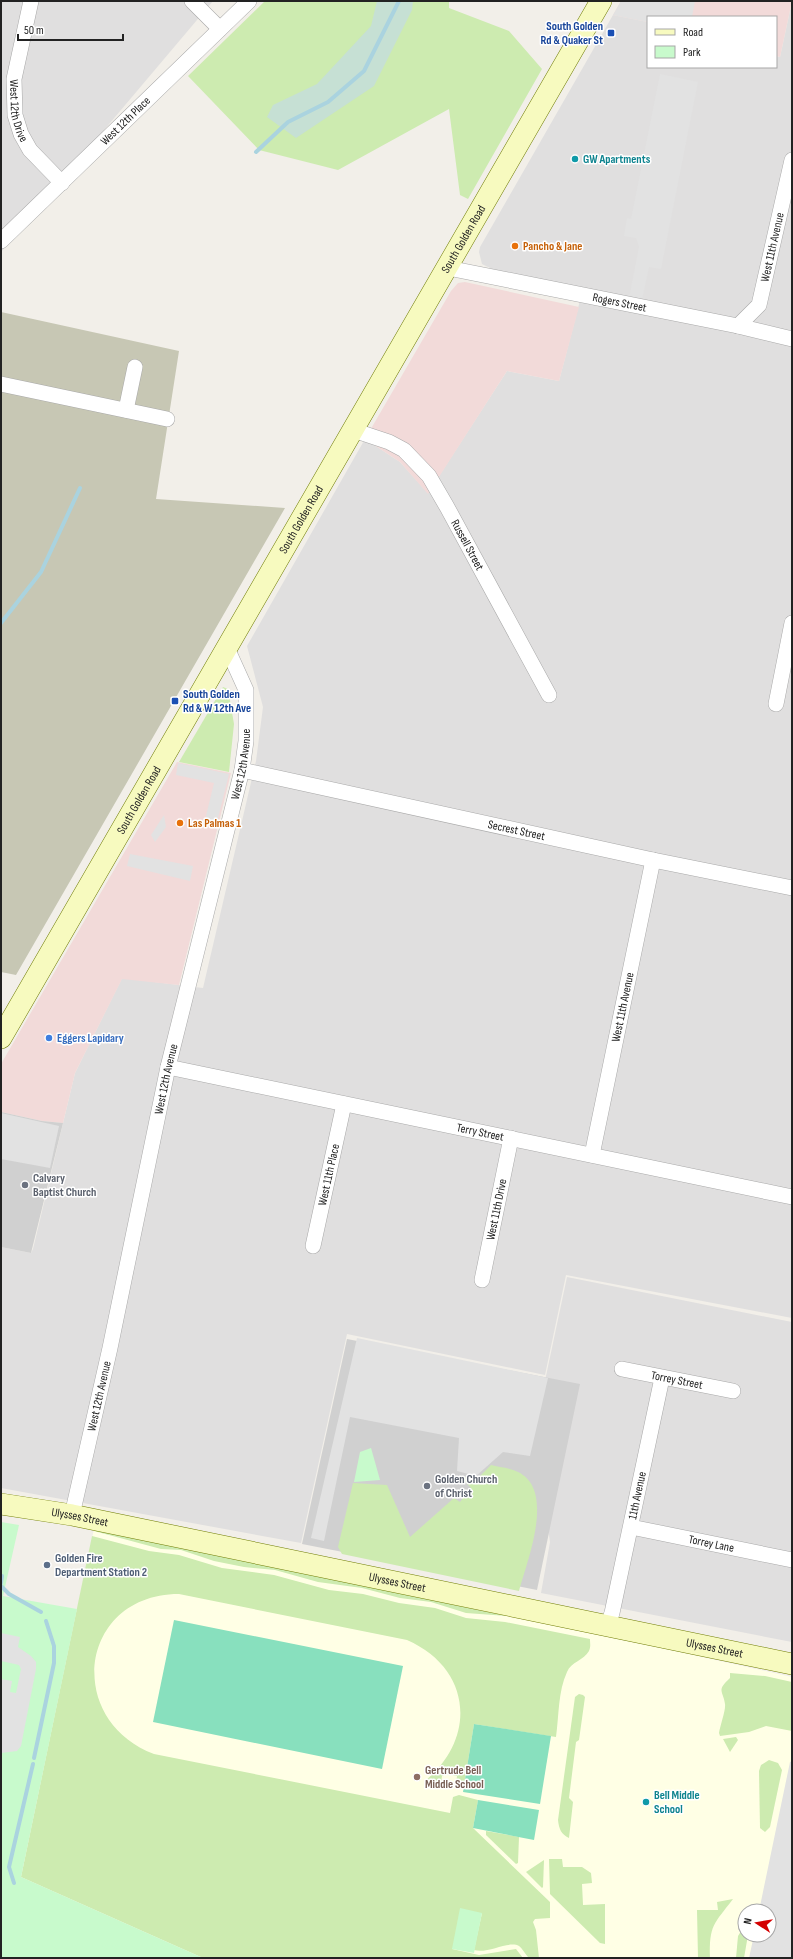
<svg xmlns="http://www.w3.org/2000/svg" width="793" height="1959" font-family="'Sofia Sans Condensed',sans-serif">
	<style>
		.residential { fill: #e0dfdf }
		.commercial { fill: #f2dad9 }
		.education { fill: #ffffe5; fill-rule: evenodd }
		.religious { fill: #d0d0d0 }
		.construction { fill: #c7c7b4 }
		.grass { fill: #cdebb0 }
		.wetland { fill: #c6e0d4 }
		.park { fill: #c8facc }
		.pitch { fill: #88e0be }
		.parking { fill: #e2e2e2 }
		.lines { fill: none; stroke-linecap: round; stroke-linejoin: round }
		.stream { stroke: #aad3df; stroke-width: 4 }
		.street-casing { stroke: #a9a9a9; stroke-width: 16 }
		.secondary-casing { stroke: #707d05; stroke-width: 22 }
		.street { stroke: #fff; stroke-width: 15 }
		.secondary { stroke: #f7fabf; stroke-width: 21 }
		.transit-dot { fill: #1a4fb4; stroke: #fff; stroke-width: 1.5 }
		.culture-dot { fill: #0f9aa8; stroke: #fff; stroke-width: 1.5 }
		.food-dot { fill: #e8710a; stroke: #fff; stroke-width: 1.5 }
		.shop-dot { fill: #3f7fe0; stroke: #fff; stroke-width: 1.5 }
		.worship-dot { fill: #6b7280; stroke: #fff; stroke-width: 1.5 }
		.service-dot { fill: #5c6f8a; stroke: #fff; stroke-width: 1.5 }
		.education-dot { fill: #8d6e63; stroke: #fff; stroke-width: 1.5 }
		.labels { text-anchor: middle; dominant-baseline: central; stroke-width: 3; stroke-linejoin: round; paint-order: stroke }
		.transit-label { font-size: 12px; font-weight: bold; fill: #164399; stroke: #fff; text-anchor: end }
		.street-label { font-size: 12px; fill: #222; stroke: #fff }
		.culture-label { font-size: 12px; font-weight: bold; fill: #0d838f; stroke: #fff; text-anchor: start }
		.food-label { font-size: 12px; font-weight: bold; fill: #c56008; stroke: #fff; text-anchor: start }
		.shop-label { font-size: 12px; font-weight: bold; fill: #366cbe; stroke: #fff; text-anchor: start }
		.worship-label { font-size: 12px; font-weight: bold; fill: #5b616d; stroke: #fff; text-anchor: start }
		.service-label { font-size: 12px; font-weight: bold; fill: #4e5e75; stroke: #fff; text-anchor: start }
		.education-label { font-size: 12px; font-weight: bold; fill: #785e54; stroke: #fff; text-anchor: start }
	</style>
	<rect width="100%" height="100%" fill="#f2efe9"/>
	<g class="residential">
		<polygon points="1,1 213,1 1,252"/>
		<polygon points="792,1 792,1318 566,1275 545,1375 347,1334 301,1543 1,1488 1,1247 31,1253 33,1249 75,1073 122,978 203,988 256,761 263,707 247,646 365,439 400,462 428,493 507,371 559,381 583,289 492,269 482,264 479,252 480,247 613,15 648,22 648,67 776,67 776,56 780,57"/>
		<polygon points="567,1277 792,1322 792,1642 541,1593 550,1542 542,1484 528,1461"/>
	</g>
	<g class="commercial">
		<polygon points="621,1 792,1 780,57 776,56 776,17 648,17 648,22 613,15"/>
		<polygon points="465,282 579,307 559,381 507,371 428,494 400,462 365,439 451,291 458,283"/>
		<polygon points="177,762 231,773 179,985 122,979 75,1073 63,1123 42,1121 1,1112 1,1064"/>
	</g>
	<path class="education" d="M94 1529 675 1651 792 1677V1958H203L21 1877ZM745 1911H769V1935H745Z"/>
	<g class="religious">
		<polygon points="1,1112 42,1121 63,1123 31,1253 1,1247"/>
		<polygon points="347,1339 580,1384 537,1590 302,1544"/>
	</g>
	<polygon class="construction" points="1,312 179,351 156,499 285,508 16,975 1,972"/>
	<g class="grass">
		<polygon points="265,1 449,1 449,8 509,31 542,69 468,199 460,195 449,109 338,170 259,150 188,76"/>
		<polygon points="223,687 228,689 234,724 229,772 179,762"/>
		<path d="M491 1465C499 1467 510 1468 518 1472 556 1490 527 1561 519 1591L342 1554 338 1547 353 1483 387 1485 410 1537 454 1498 460 1502 471 1488 460 1476 477 1479Z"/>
		<polygon points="94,1529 507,1616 466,1613 431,1602 400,1598 362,1588 318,1582 275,1570 244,1567 214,1561 181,1550 161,1549 94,1531"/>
		<path d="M92 1536 149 1551 179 1555 222 1568 274 1575 329 1590 363 1594 399 1603 435 1608 466 1618 505 1622 590 1639C590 1644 591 1646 589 1651 584 1660 571 1662 567 1672 558 1691 559 1716 556 1737L474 1724 464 1786 456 1784 457 1776 446 1774 442 1776 441 1783 425 1781C478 1737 471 1668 407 1640L179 1594C80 1594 63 1719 154 1754L450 1813 453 1797 459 1795 478 1800 473 1828 550 1902V1918L535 1919 533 1922 536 1930 539 1958H529C526 1955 522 1948 519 1946 509 1940 488 1954 474 1950L482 1913 452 1949 479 1955 516 1949 523 1958H203L21 1877Z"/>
		<path d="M730 1673 765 1676 792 1682V1731L766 1726 749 1732 720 1736 719 1733C720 1726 726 1710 725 1704 723 1690 716 1691 730 1678Z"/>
		<path d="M579 1694 583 1695 585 1697 579 1740 576 1742 569 1798 573 1802 569 1838C561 1834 559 1829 558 1820L575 1697Z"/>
		<polygon points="736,1737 738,1740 730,1752 723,1739"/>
		<polygon points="769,1760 778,1763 782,1770 770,1827 765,1832 760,1828 759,1771 761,1765"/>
		<polygon points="486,1831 519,1837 518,1863 516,1864 486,1835"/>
		<polygon points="549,1859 562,1859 563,1867 582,1867 591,1873 592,1883 582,1884 583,1905 605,1904 605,1944 600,1943 550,1894"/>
		<polygon points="544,1860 543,1887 542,1888 526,1872"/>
		<path d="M733 1899C714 1924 709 1925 710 1958H698L697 1910H718L717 1902Z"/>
		<polygon points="745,1925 745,1935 748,1935 744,1958 736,1958 738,1936"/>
	</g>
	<polygon class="wetland" points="377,1 413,1 412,10 374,86 296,138 267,117 273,105 317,84 371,26"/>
	<g class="park">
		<polygon points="371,1448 380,1480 354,1482 360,1452"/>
		<polygon points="1,1522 19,1525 3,1596 77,1609 21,1877 203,1958 1,1958"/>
		<polygon points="460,1908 482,1913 474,1953 452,1949"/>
	</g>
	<g class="pitch">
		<polygon points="174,1620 403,1666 382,1769 153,1722"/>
		<polygon points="474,1724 551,1736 540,1804 463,1792"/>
		<polygon points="478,1800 539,1810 534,1840 473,1828"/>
	</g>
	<g class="parking">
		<polygon points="621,1 695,1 692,17 648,17 648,22 613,15"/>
		<polygon points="660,74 698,82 661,269 649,267 642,300 629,298 639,247 636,238 624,236 627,218 631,219"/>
		<polygon points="178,763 229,774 216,826 204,824 214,783 176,775"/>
		<polygon points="164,815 166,827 155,842 151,835"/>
		<polygon points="130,854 193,866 190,881 127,866"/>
		<polygon points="1,1113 59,1126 50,1168 1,1159"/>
		<polygon points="357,1338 548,1378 530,1456 503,1452 476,1476 457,1471 459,1438 350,1417 324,1541 311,1538"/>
		<polygon points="1,1633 20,1637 18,1647 31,1656 36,1662 36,1669 21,1746 17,1751 1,1753 1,1679 12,1681 10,1692 16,1693 21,1669 19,1665 1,1661"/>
		<polygon points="792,1761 792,1958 749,1958 754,1935 769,1935 769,1911 759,1911 790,1762"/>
	</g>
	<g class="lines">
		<g class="stream">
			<polyline points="256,152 288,122 328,102 364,71 399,1"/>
			<polyline points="1,623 41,572 80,488"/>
			<polyline points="1,1583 2,1576"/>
			<polyline points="1,1586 9,1594 41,1612"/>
			<polyline points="34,1758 54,1663 54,1646 46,1621"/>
			<polyline points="14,1883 9,1867 33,1764"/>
		</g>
		<defs>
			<g id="street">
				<path id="s1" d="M31 1 14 79 15 115 21 134 30 150 62 183"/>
				<polyline points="192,1 220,29"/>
				<path id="s2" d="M1 241 249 1"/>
				<path id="s3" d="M448 268 738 326 792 339"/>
				<path id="s4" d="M738 326 759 305 792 160"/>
				<polyline points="1,384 167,419"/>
				<polyline points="126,410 135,367"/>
				<path id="s5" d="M353 430 389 442 404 450 429 476 447 507 549 695"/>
				<polyline points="776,704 792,623"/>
				<path id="s6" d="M242 770 653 860 792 888"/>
				<path id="s7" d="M168 1067 792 1197"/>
				<path id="s8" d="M592 1155 653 860"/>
				<path id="s9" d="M313 1246 344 1104"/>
				<path id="s10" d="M482 1280 511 1138"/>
				<path id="s11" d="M622 1369 733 1391"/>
				<path id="s12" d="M72 1515 110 1348 168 1067 242 770 246 741V690L227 648"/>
				<path id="s13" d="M631 1527 792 1560"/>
				<path id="s14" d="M603 1625 609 1621 612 1613 662 1378"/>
			</g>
			<g id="secondary">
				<path id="s15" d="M1 1038 601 1"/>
				<path id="s16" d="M1 1504 72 1515 792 1664"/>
			</g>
		</defs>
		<use href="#street" class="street-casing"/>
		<use href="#secondary" class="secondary-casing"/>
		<use href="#street" class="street"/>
		<use href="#secondary" class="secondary"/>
	</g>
	<g class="transit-dot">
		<rect x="607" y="29" width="8" height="8" rx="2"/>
		<rect x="171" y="697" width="8" height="8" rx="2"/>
	</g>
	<g class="culture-dot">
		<circle cx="575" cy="159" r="4"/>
		<circle cx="646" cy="1802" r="4"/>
	</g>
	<g class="food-dot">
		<circle cx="515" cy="246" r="4"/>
		<circle cx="180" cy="823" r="4"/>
	</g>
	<circle class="shop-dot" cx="49" cy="1038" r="4"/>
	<g class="worship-dot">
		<circle cx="25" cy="1185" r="4"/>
		<circle cx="427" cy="1486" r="4"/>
	</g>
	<circle class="service-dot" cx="47" cy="1565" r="4"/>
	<circle class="education-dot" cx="417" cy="1777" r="4"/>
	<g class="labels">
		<g class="transit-label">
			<text x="603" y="26">South Golden<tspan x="603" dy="14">Rd &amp; Quaker St</tspan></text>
			<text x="183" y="694" text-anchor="start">South Golden<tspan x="183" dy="14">Rd &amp; W 12th Ave</tspan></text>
		</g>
		<g class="street-label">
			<text stroke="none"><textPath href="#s1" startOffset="112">West 12th Drive</textPath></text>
			<text stroke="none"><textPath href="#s2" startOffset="173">West 12th Place</textPath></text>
			<text stroke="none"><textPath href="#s15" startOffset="923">South Golden Road</textPath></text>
			<text stroke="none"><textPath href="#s4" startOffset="89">West 11th Avenue</textPath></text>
			<text stroke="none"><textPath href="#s3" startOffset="175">Rogers Street</textPath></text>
			<text stroke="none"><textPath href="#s15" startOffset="599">South Golden Road</textPath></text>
			<text stroke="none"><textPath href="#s5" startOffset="170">Russell Street</textPath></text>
			<text stroke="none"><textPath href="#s12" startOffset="770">West 12th Avenue</textPath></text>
			<text stroke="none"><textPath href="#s15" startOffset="275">South Golden Road</textPath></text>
			<text stroke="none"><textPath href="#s6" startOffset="281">Secrest Street</textPath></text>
			<text stroke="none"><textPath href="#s8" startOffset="151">West 11th Avenue</textPath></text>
			<text stroke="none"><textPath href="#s12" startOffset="446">West 12th Avenue</textPath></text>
			<text stroke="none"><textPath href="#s7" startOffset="319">Terry Street</textPath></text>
			<text stroke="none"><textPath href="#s9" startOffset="73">West 11th Place</textPath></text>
			<text stroke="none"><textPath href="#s10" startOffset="72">West 11th Drive</textPath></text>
			<text stroke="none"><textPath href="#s11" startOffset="56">Torrey Street</textPath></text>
			<text stroke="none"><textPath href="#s12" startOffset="122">West 12th Avenue</textPath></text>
			<text stroke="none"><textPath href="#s14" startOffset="136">11th Avenue</textPath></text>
			<text stroke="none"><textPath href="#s16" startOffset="80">Ulysses Street</textPath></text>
			<text stroke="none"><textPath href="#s13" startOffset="82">Torrey Lane</textPath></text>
			<text stroke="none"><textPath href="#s16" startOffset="404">Ulysses Street</textPath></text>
			<text stroke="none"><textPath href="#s16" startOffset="728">Ulysses Street</textPath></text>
		</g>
		<g class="culture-label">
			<text x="583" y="159">GW Apartments</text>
			<text x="654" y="1795">Bell Middle<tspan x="654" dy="14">School</tspan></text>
		</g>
		<g class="food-label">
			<text x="523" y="246">Pancho &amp; Jane</text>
			<text x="188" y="823">Las Palmas 1</text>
		</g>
		<g class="shop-label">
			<text x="57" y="1038">Eggers Lapidary</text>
		</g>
		<g class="worship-label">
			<text x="33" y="1178">Calvary<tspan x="33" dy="14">Baptist Church</tspan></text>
			<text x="435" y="1479">Golden Church<tspan x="435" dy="14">of Christ</tspan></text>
		</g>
		<g class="service-label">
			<text x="55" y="1558">Golden Fire<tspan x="55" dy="14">Department Station 2</tspan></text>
		</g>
		<g class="education-label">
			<text x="425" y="1770">Gertrude Bell<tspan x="425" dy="14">Middle School</tspan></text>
		</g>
	</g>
	<rect width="793" height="1959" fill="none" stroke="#222222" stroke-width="4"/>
	<rect x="647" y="16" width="130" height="52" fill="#ffffff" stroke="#a7a7a7"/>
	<rect x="655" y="29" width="20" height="6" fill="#f7fabf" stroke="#a7a7a7"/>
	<text x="683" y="36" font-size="12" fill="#222222">Road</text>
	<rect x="655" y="46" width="20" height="12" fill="#c8facc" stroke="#a7a7a7"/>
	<text x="683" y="56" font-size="12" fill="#222222">Park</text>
	<g transform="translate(757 1923) rotate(282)"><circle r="19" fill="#ffffff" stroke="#a7a7a7"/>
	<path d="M0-3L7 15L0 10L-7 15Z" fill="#d40000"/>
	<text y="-6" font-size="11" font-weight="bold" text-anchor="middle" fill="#222222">N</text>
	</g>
	<path d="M18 34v6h105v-6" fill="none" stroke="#222222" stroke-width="2"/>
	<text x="24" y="34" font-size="12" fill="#222222" stroke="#ffffff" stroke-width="3" paint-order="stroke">50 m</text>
</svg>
